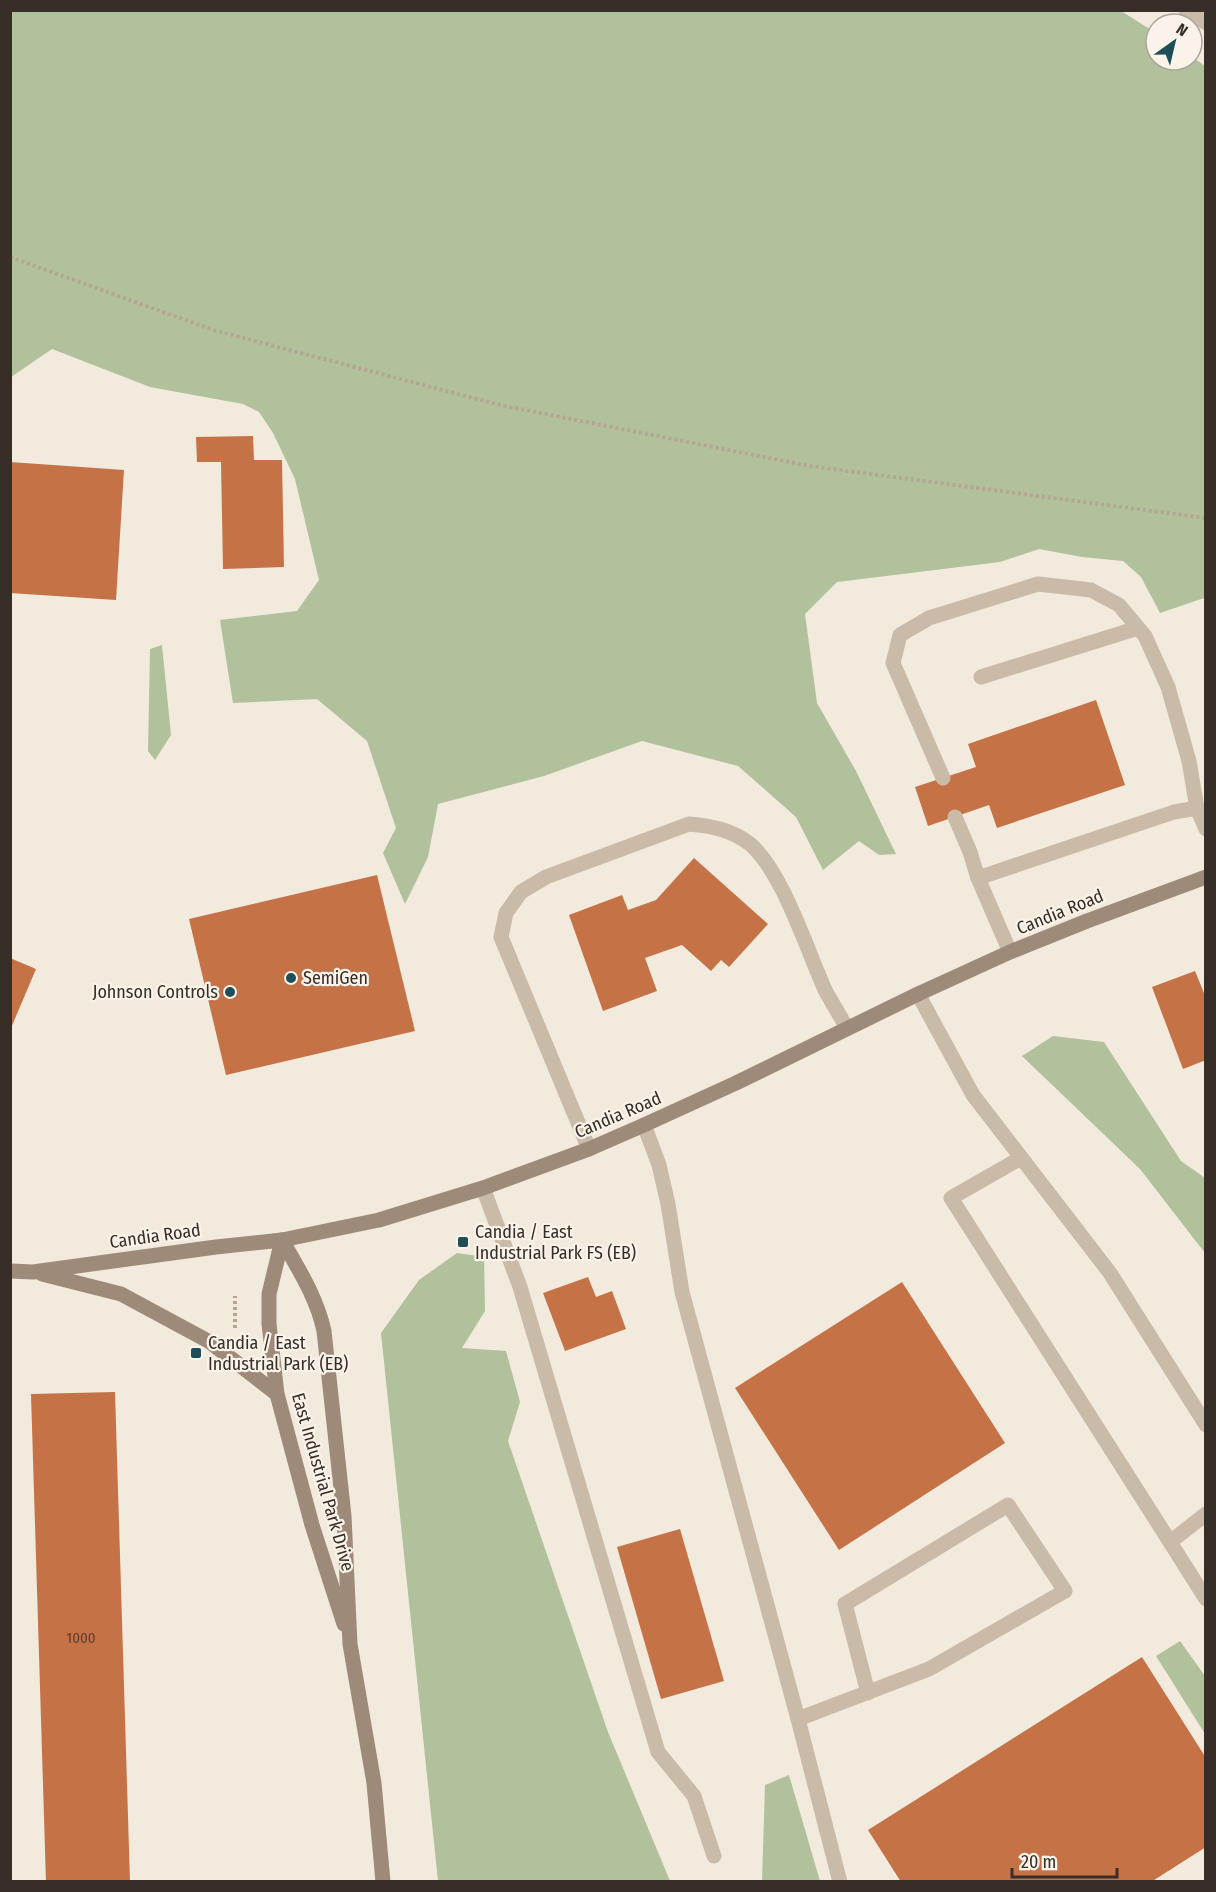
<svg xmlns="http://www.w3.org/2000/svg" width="1216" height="1892" font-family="'Fira Sans Condensed',sans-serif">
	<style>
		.green { fill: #b1c19c }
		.building { fill: #c57247 }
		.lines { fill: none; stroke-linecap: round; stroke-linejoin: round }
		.path { stroke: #b6a592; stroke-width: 4; stroke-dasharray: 3 3; stroke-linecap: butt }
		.lane { stroke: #cabba8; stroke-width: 15 }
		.street { stroke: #cabba8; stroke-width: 15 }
		.secondary { stroke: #9e8a79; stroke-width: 15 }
		.poi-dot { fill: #1e4e58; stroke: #f9f3e9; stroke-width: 2 }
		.labels { text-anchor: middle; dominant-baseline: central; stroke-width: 4.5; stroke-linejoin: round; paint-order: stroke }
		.number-label { font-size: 15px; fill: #5a3f30 }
		.street-label { font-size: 18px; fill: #372e28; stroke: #f9f3e9 }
		.poi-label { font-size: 18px; fill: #372e28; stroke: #f9f3e9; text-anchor: start }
	</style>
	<rect width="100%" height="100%" fill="#f2eadc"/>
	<g class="green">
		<polygon points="10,11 1121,11 1156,33 1156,60 1192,60 1192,57 1205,66 1204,598 1160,613 1141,577 1123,561 1082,557 1039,549 1000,562 837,582 805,614 817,703 856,771 896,854 879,855 859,841 823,870 796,817 738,766 642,741 544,776 438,804 428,857 405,904 383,853 396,828 367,741 317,699 233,703 220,620 297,611 319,580 295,479 273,433 259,412 243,404 150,387 52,349 11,377"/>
		<polygon points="162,645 171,735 155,760 148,751 150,649"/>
		<polygon points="1053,1036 1104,1042 1181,1161 1205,1178 1205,1253 1140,1169 1022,1056"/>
		<polygon points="457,1253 484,1257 485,1311 462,1348 506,1351 520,1402 508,1441 608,1732 670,1881 438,1881 381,1333 419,1280"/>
		<polygon points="1180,1641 1205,1676 1205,1734 1156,1656"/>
		<polygon points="789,1775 820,1881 762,1881 765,1785"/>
	</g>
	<g class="building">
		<polygon points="253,436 254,460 282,460 284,567 223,569 221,462 197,462 196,437"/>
		<polygon points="10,462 124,470 116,600 10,593"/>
		<polygon points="1096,700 1125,785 997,828 989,805 928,826 915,787 976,767 968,744"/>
		<polygon points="694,858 768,924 729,967 721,960 711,971 682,945 645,958 657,991 603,1011 569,915 622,895 628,910 656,900"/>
		<polygon points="377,875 415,1031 226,1075 189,919"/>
		<polygon points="10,958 36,969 11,1028 10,1028"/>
		<polygon points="1195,971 1206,998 1206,1060 1183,1069 1152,987"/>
		<polygon points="588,1277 596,1297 612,1291 626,1329 565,1351 543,1293"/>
		<polygon points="902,1282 1005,1443 839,1550 735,1388"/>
		<polygon points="115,1392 130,1882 46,1882 31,1394"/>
		<polygon points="680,1529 724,1681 661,1699 617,1547"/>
		<polygon points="1142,1657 1206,1758 1206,1847 1151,1882 901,1882 868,1830"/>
	</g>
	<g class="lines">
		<g class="path">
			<polyline points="10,257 213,330 500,405 810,466 1206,518"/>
			<polyline points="235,1328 235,1296"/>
		</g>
		<g class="lane">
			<polyline points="981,677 1138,628"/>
			<polyline points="943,778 893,663 900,635 929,618 1038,584 1091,590 1119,605 1145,636 1168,687 1189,761 1197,808 1206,829"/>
			<polyline points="955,817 970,852 978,878 1010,952"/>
			<polyline points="978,878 1174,812 1197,808"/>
			<polyline points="918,994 973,1095 1110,1273 1206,1425"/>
			<polyline points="644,1125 659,1165 668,1204 682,1292 798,1719 840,1882"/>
			<path d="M589 1149 501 937 506 913 521 892 546 877 689 824C712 826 732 830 750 844 783 872 807 951 826 992 833 1004 840 1016 847 1028"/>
			<polyline points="1021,1158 951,1198 1170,1542 1206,1514"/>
			<polyline points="483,1188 520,1287 658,1752 694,1796 714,1856"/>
			<polyline points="1170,1542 1206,1599"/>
			<polyline points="798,1719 929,1669 1065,1591 1008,1505 845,1604 868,1693"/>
		</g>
		<polyline class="street" points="1186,10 1206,23"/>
		<g class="secondary">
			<path d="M282 1240C299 1270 317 1298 324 1331L344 1516 350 1644 374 1783 383 1882"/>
			<polyline points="282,1240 269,1294 269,1324 277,1394 312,1525 344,1624"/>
			<polyline points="10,1271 33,1272 216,1247 282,1240 379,1220 483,1188 589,1149 644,1125 736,1083 918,994 1010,952 1087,921 1206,877"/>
			<polyline points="42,1274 121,1294 210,1342 277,1394"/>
		</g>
	</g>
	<g class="poi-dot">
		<circle cx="291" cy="978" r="6"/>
		<circle cx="230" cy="992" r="6"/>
		<rect x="457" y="1236" width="12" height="12" rx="3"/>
		<rect x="190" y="1347" width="12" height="12" rx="3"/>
	</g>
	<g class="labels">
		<g class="number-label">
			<text x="81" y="1638">1000</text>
		</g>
		<g class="street-label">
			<text transform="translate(1060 912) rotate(-22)">Candia Road</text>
			<text transform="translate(618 1115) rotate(-23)">Candia Road</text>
			<text transform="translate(155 1236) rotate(-8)">Candia Road</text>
			<text transform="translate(323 1482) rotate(74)">East Industrial Park Drive</text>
		</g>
		<g class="poi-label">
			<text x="303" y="978">SemiGen</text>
			<text x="218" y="992" text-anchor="end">Johnson Controls</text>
			<text x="475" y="1232">Candia / East<tspan x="475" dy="21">Industrial Park FS (EB)</tspan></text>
			<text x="208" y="1343">Candia / East<tspan x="208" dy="21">Industrial Park (EB)</tspan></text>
		</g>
	</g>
	<rect width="1216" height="1892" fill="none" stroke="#372e28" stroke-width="24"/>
	<g transform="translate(1174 42) rotate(34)"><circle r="28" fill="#f9f3e9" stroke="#aba49c" stroke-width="1.5"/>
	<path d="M0-4.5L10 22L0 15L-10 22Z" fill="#1e4e58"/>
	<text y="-9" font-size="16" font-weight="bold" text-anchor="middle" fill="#372e28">N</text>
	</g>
	<path d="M1012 1868v9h105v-9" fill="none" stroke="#372e28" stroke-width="3"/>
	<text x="1021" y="1868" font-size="18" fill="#372e28" stroke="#f9f3e9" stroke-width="4.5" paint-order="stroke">20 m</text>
</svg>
